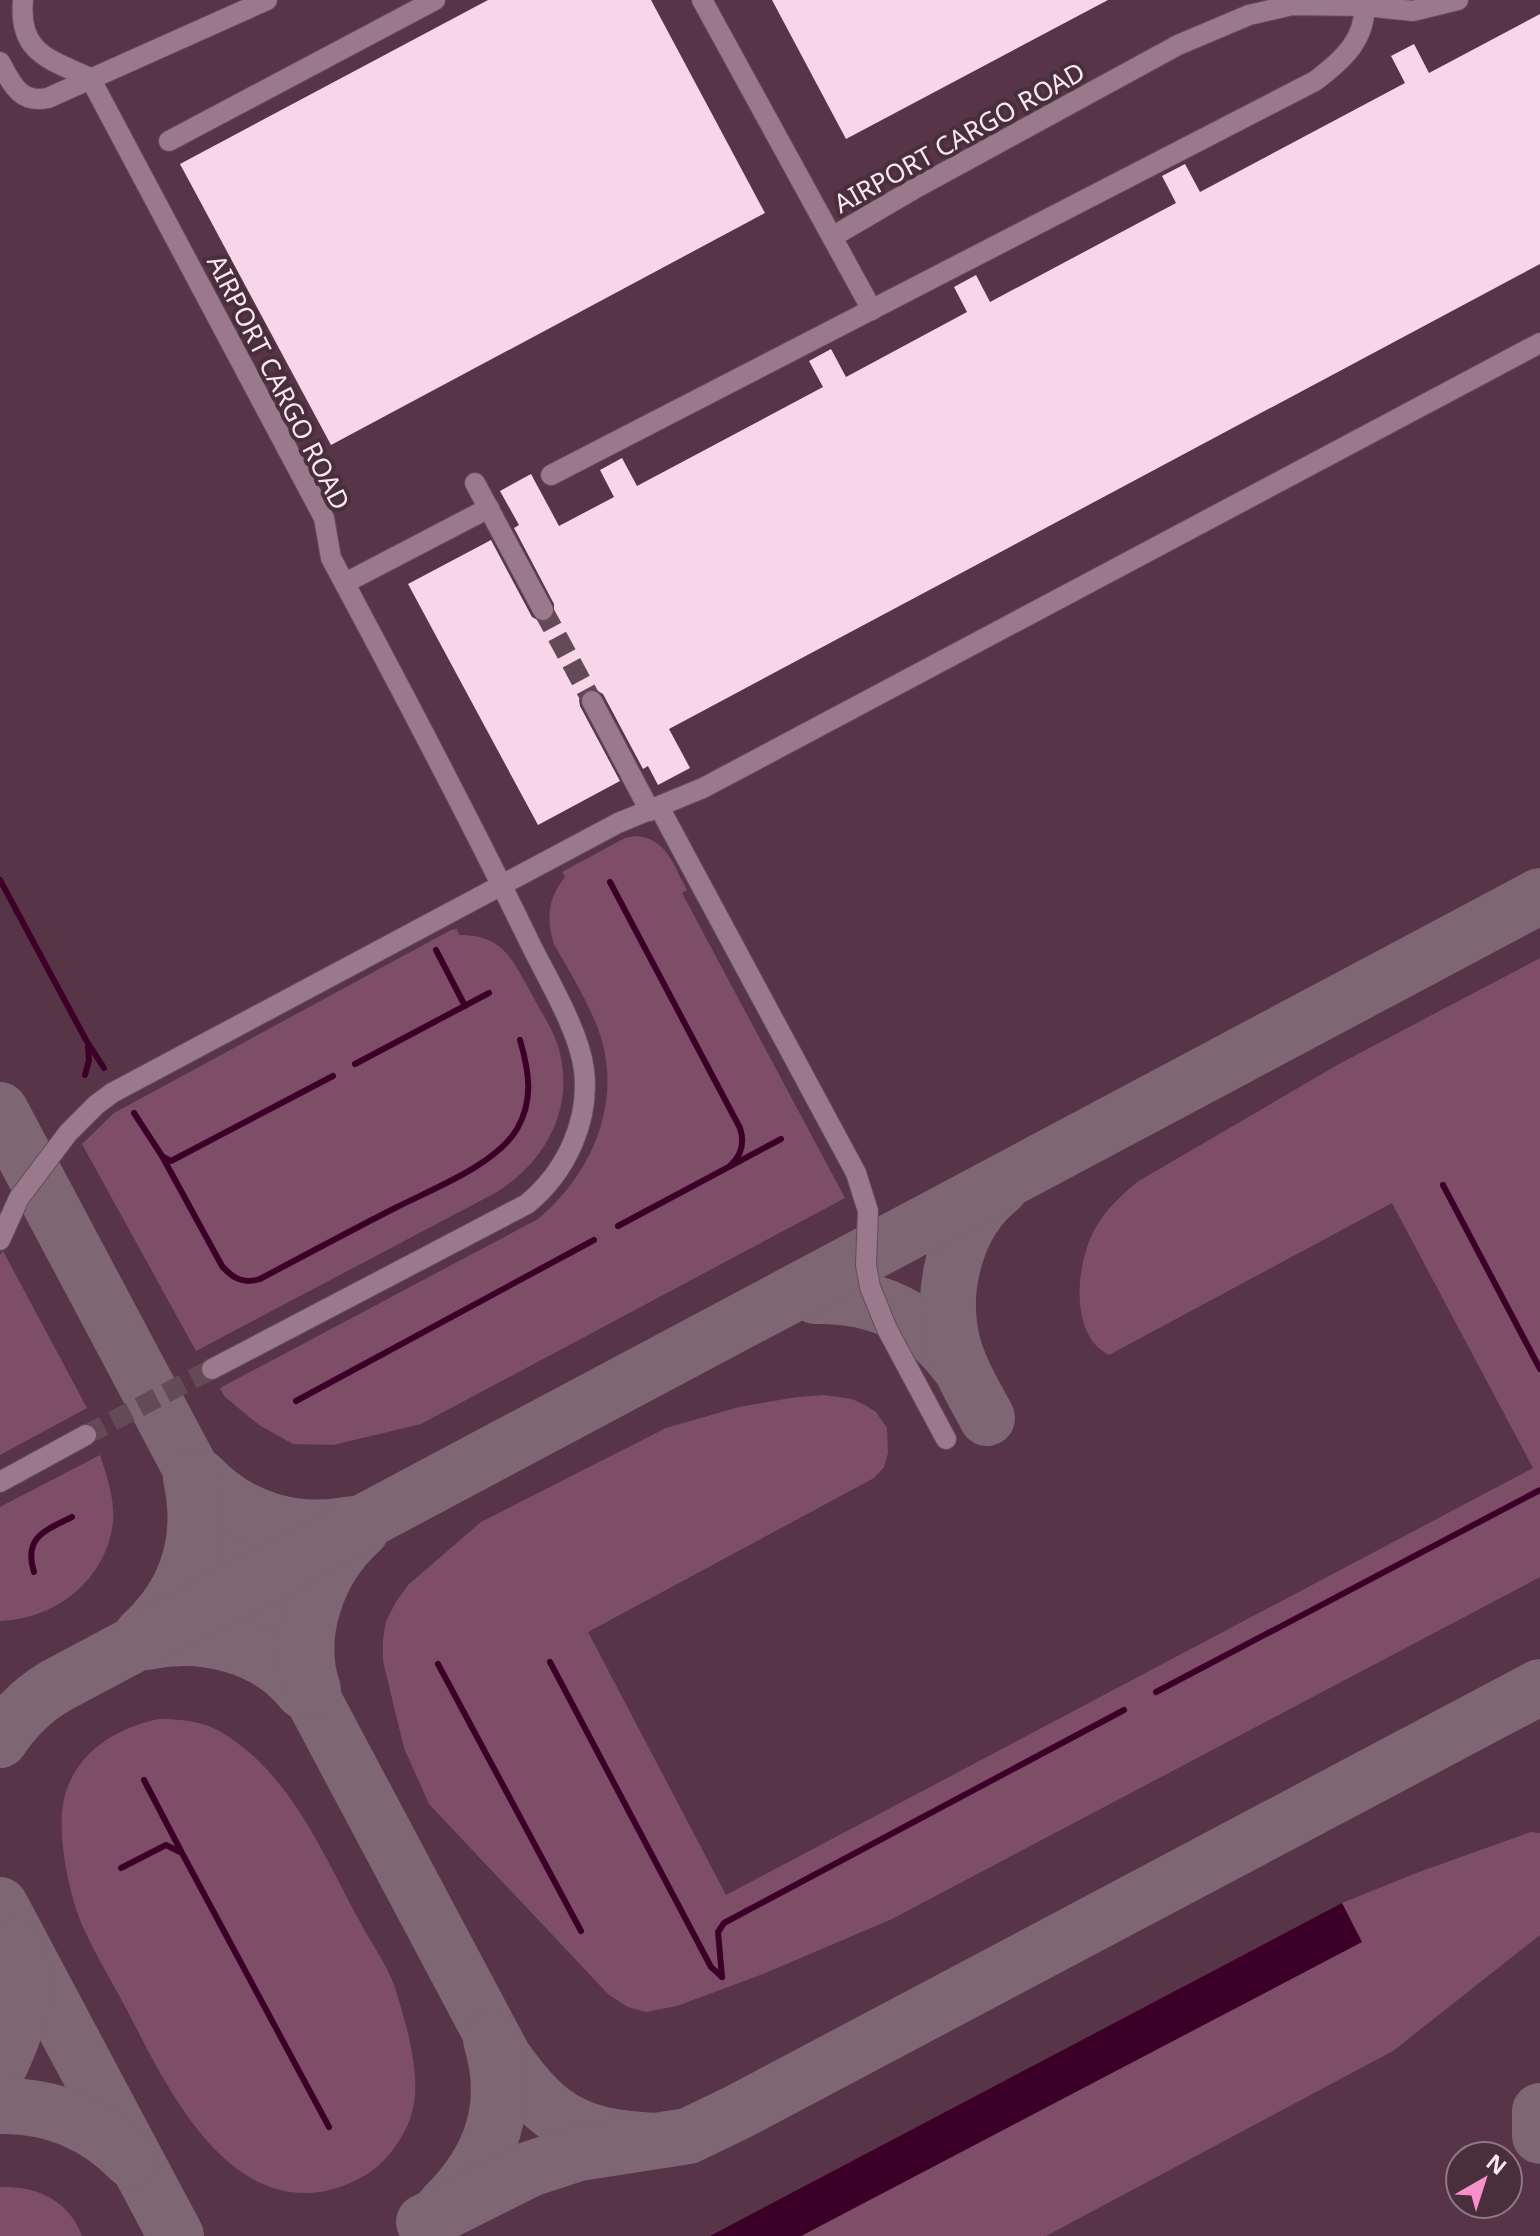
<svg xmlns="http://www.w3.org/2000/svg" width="1540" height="2236" font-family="'Noto Sans',sans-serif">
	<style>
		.built { fill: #573547; fill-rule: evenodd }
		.green { fill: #7e4e69 }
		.water { fill: #3c0028 }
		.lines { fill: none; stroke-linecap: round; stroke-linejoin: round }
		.stream { stroke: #3c0028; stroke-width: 6 }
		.taxiway { stroke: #7e6673; stroke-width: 56 }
		.building { fill: #f7d6e7 }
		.minor-tunnel { stroke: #644a57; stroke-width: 20; stroke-dasharray: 20 10; stroke-linecap: butt }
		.minor-casing { stroke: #634c59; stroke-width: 22 }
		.minor { stroke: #9a7a8a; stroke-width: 20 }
		.labels { text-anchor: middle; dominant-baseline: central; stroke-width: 8; stroke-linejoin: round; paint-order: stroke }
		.street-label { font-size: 26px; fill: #fae8f1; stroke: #492e3c }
	</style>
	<rect width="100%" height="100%" fill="#492e3c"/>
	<path class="built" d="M0 0H1540V2236H0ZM1460 2156H1508V2204H1460Z"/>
	<g class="green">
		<path d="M635 836C667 838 673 865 687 890L682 893 845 1198 421 1424 333 1445 293 1444 259 1425 224 1396 220 1388 538 1219C594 1172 625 1098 597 1026 586 998 569 971 554 944 546 919 548 898 565 877L562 872 625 838Z"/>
		<path d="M457 929 459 935C502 935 511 957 530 991 539 1009 552 1027 558 1046 576 1106 547 1160 497 1192L196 1351 82 1144 114 1113 451 930Z"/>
		<path d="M1540 958V1577L892 1919 763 1974 677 2006 646 2012 628 2007 609 1995 429 1804 404 1748 383 1661V1639L386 1621 396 1602 408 1585 481 1522 666 1428 739 1407 797 1397 824 1395 852 1399 865 1405 876 1412 887 1428 888 1453 884 1467 874 1478 588 1632 726 1895 1533 1468 1392 1203 1109 1355C1068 1335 1076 1261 1096 1227 1106 1209 1122 1195 1137 1182L1339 1064Z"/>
		<polygon points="3,1251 87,1408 0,1455 0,1255"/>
		<path d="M100 1455C107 1477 117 1505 112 1529 102 1583 54 1619 0 1621V1507Z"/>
		<path d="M159 1719C180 1719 202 1721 221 1732 290 1773 322 1852 359 1920 370 1942 387 1964 395 1988 405 2020 417 2060 415 2094 414 2121 397 2149 378 2166 363 2179 339 2189 320 2192 221 2205 165 2083 128 2012 113 1983 96 1956 83 1927 69 1896 55 1828 65 1795 78 1751 116 1728 159 1719Z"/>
		<polygon points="1531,1832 1540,1833 1540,1935 1393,2051 1046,2236 801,2236 1361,1942 1342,1903 1419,1872"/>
		<path d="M0 2187C38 2186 68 2200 82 2236H0Z"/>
	</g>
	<polygon class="water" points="1342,1903 1362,1942 801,2236 710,2236"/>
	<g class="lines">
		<g class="stream">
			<polyline points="0,880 86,1040 104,1068"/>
			<path d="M610 882 740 1128C745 1143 742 1155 730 1166"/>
			<polyline points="436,950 465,1006"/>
			<polyline points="355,1064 489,993"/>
			<polyline points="85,1075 89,1060 88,1047"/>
			<polyline points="134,1113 162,1156 171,1161 333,1076"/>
			<path d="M162 1156 222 1266C233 1279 244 1284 260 1279 305 1255 350 1231 395 1208 432 1189 496 1165 517 1129 534 1100 529 1071 520 1040"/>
			<polyline points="1443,1185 1540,1369"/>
			<polyline points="618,1226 781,1139"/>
			<polyline points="296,1401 594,1240"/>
			<path d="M34 1572C23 1537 46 1530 72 1517"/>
			<polyline points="550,1662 711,1967 722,1977"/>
			<polyline points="438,1664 581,1931"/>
			<polyline points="1156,1692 1540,1490"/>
			<polyline points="144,1780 181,1851"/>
			<polyline points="121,1868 166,1845 182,1853 329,2127"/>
			<polyline points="722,1977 718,1932 724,1923 1124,1710"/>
		</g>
		<g class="taxiway">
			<path d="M0 1110 504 2058C549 2121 577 2137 655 2141"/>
			<path d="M815 1296C880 1295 924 1318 962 1370"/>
			<path d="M987 1418C975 1395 960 1371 953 1345 939 1291 955 1223 1000 1188"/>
			<path d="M200 1477C241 1520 295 1535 353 1524"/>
			<path d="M142 1635C188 1593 204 1538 191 1478"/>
			<path d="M147 1642C202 1630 267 1645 303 1691"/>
			<path d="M313 1690C294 1634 318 1568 361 1530"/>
			<path d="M0 1740C15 1717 32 1700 56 1686L1540 896"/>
			<polyline points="0,1905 176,2236"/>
			<path d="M0 2065C18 2028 30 1988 17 1947"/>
			<path d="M0 2106C51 2105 95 2123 131 2160"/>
			<polyline points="1540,2111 1540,2136"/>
			<path d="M444 2207C492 2160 511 2105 491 2040"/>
			<polyline points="424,2222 530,2169 579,2153 688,2136 738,2112 1540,1687"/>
		</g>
	</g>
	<g class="building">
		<polygon points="488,0 651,0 765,213 331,445 180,164"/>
		<polygon points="772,0 1108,0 846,139"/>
		<polygon points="1540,14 1540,264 669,729 690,768 658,785 648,766 643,769 603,694 593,688 585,690 579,700 580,706 620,781 538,825 408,584 491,540 532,617 543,623 554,617 554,604 514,528 519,525 500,491 531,474 559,526 614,497 600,470 622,458 637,486 823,387 809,361 831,349 846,377 967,312 954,287 976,275 990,302 1176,203 1162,176 1185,164 1200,192 1405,83 1391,56 1414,44 1429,73"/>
	</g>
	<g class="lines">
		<g class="minor-tunnel">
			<polyline points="543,610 592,701"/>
			<polyline points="86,1435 212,1369"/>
		</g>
		<defs>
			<g id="minor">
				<path d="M23 0C18 53 49 59 90 78"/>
				<polyline points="702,0 872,310"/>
				<path d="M0 62C12 84 20 104 48 98L267 0"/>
				<path d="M90 78 324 518 331 558C398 683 465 809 527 937 545 975 579 1029 584 1070 590 1121 566 1172 527 1204L212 1369"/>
				<polyline points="169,141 435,0"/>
				<polyline points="832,237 914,189 1178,45 1249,15 1292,5 1365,6 1413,11 1458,0"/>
				<path d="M551 475 1315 81C1343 60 1368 38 1364 0"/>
				<polyline points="475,483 543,610"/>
				<polyline points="345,583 489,508"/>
				<polyline points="592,701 650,811"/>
				<polyline points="659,807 856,1173 868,1211 866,1265 870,1287 887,1329 946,1439"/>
				<polyline points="0,1240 19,1198 68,1133 96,1105 112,1093 618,823 703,788 1540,343"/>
				<polyline points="0,1482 86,1435"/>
			</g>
		</defs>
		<use href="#minor" class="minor-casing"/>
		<use href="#minor" class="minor"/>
	</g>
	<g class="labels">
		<g class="street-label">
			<text transform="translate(959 137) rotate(-29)">AIRPORT CARGO ROAD</text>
			<text transform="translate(279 382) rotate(63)">AIRPORT CARGO ROAD</text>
		</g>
	</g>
	<g transform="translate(1484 2180) rotate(39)"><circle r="38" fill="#492e3c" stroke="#907884" stroke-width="2"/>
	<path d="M0-6L14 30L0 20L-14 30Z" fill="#f890cb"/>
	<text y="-12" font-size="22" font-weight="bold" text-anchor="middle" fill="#fae8f1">N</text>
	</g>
</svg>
